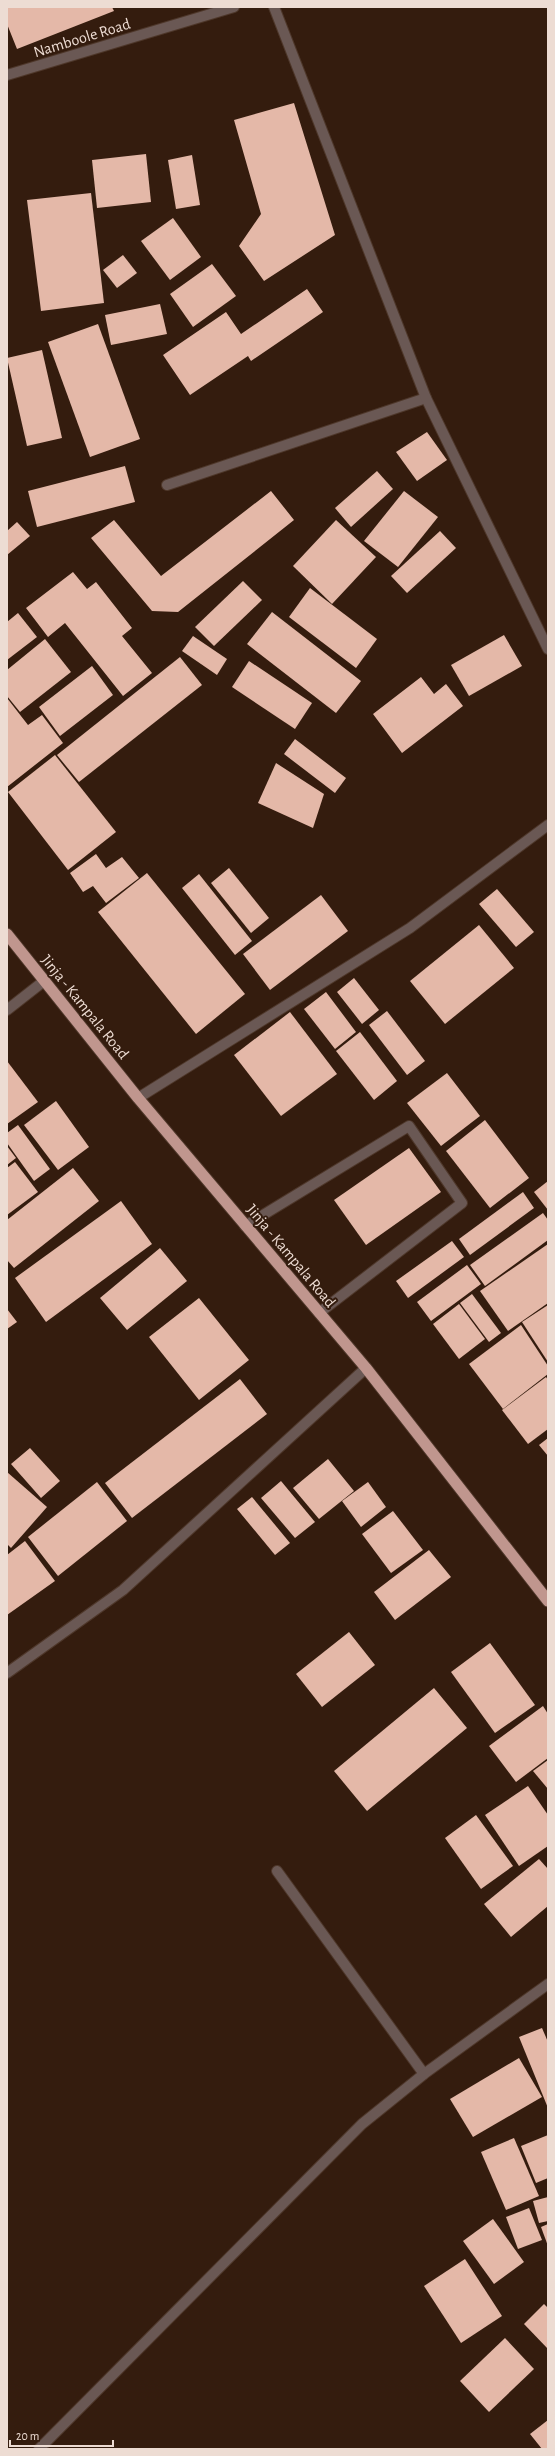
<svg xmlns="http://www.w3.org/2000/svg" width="555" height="2456" font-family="'Alegreya Sans',sans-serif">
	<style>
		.building { fill: #e4b8a8 }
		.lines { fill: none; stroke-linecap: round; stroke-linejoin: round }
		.service-casing { stroke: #4e372a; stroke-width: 12 }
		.minor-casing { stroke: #4e372a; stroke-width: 12 }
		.tertiary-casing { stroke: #4e372a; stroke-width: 12 }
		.trunk-casing { stroke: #4e372a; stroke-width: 13 }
		.service { stroke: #6a5854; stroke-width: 10 }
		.minor { stroke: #6a5854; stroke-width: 10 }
		.tertiary { stroke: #6a5854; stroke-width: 10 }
		.trunk { stroke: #c0968e; stroke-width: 11 }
		.labels { text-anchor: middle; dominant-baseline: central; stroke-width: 4; stroke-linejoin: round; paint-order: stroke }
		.street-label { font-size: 16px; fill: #eddcd3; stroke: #341c0e }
	</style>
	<rect width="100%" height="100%" fill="#341c0e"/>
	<g class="building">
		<polygon points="7,7 112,7 114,11 17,49 7,24"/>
		<polygon points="294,103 335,235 264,281 239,246 261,214 234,120"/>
		<polygon points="146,154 151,202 97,208 92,160"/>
		<polygon points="192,155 200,205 176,209 168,160"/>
		<polygon points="91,193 104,303 41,311 27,200"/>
		<polygon points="173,218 201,257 170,280 141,241"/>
		<polygon points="123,255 137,273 117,288 103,270"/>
		<polygon points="212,264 236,296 193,327 170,294"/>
		<polygon points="307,289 323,312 251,361 248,356 190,395 163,355 226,312 241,334"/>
		<polygon points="160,304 167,334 111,345 105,315"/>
		<polygon points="98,324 140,439 90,457 48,342"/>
		<polygon points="42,350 62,438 27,446 7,358"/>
		<polygon points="427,432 447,460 417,481 396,452"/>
		<polygon points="125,466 135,502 37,527 28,491"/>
		<polygon points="377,471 393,489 351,527 335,508"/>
		<polygon points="271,491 294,520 178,612 152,611 91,538 114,520 161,576"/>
		<polygon points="404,491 438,517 398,567 364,541"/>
		<polygon points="336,520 376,557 332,604 293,566"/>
		<polygon points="17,522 30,536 7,555 7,531"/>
		<polygon points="440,531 456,548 407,593 391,576"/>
		<polygon points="73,572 87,589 96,582 132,628 122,636 152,673 123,696 65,623 48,637 26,608"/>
		<polygon points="243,581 262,600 214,646 195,627"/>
		<polygon points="310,588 377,639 356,668 289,617"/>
		<polygon points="272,612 361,681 336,713 247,644"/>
		<polygon points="18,613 37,637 7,660 7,622"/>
		<polygon points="504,635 522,666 469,696 451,665"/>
		<polygon points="193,636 227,659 217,675 182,651"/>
		<polygon points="45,639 71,672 20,712 7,696 7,670"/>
		<polygon points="180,657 202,685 79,782 57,755"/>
		<polygon points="249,661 312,703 295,729 232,687"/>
		<polygon points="92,666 113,695 60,736 39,707"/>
		<polygon points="421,677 434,694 446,684 463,706 402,753 373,714"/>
		<polygon points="7,698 28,725 42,715 63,743 7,787"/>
		<polygon points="295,739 346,778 335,793 284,754"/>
		<polygon points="55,755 116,832 68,870 8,792"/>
		<polygon points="276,763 324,794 313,828 258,803"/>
		<polygon points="96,854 106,868 122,857 139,878 106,903 93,886 83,892 70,873"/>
		<polygon points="229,868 269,918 251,933 211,883"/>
		<polygon points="147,873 245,994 196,1034 98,912"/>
		<polygon points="199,874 252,941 235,955 182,888"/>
		<polygon points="497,889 534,932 516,947 479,904"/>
		<polygon points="321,895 348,931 270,990 243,954"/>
		<polygon points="479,925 514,968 445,1024 410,981"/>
		<polygon points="354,978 379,1010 362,1024 337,992"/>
		<polygon points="326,992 356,1032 335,1049 304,1009"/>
		<polygon points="387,1011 425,1061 407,1075 369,1025"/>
		<polygon points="290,1012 337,1074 281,1116 234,1055"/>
		<polygon points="360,1032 397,1081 374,1100 336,1051"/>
		<polygon points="7,1061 38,1102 7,1124"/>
		<polygon points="447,1073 480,1116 441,1146 407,1103"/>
		<polygon points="56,1101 89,1147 58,1170 24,1125"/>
		<polygon points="485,1120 529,1178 490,1208 446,1151"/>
		<polygon points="18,1125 50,1169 34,1181 7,1143 7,1133"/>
		<polygon points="7,1146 16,1158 7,1165"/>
		<polygon points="409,1148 441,1192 366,1245 334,1200"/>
		<polygon points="15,1162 38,1192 7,1215 7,1168"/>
		<polygon points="73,1168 99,1201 14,1268 7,1260 7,1220"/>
		<polygon points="548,1181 548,1210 534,1192"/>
		<polygon points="523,1192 534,1208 470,1255 459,1239"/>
		<polygon points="121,1201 152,1244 46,1322 15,1278"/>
		<polygon points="543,1213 548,1220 548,1240 485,1286 470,1265"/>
		<polygon points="452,1241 464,1257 408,1298 396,1281"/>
		<polygon points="548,1244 548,1303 508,1331 480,1291"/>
		<polygon points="160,1248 187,1281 127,1330 100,1298"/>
		<polygon points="467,1265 481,1284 431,1321 417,1302"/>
		<polygon points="472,1294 501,1333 489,1342 460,1303"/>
		<polygon points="199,1298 249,1360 199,1400 149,1337"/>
		<polygon points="459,1304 485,1339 459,1359 433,1324"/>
		<polygon points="548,1305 548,1362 522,1322"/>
		<polygon points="7,1309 17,1322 7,1329"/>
		<polygon points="521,1325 548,1366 548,1374 503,1409 469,1364"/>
		<polygon points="546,1377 548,1380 548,1429 528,1444 502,1410"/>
		<polygon points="240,1379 267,1414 132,1518 105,1483"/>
		<polygon points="548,1438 548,1456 539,1445"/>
		<polygon points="30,1448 60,1481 41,1498 11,1464"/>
		<polygon points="328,1459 354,1491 319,1519 293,1488"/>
		<polygon points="7,1472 47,1507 11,1548 7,1544"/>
		<polygon points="281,1481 315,1522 295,1538 261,1498"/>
		<polygon points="97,1482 127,1521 58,1576 28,1537"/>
		<polygon points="368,1482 386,1507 361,1527 342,1501"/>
		<polygon points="252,1497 290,1543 275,1555 237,1509"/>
		<polygon points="393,1511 423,1550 391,1573 362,1534"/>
		<polygon points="25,1541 55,1581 7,1615 7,1555"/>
		<polygon points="429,1550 451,1577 395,1620 374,1592"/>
		<polygon points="349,1632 375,1665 322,1707 296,1674"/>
		<polygon points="490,1643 535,1705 495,1733 451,1672"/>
		<polygon points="434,1688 467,1728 367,1811 334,1771"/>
		<polygon points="543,1706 548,1714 548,1758 516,1782 489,1746"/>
		<polygon points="548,1760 548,1789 533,1771"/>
		<polygon points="528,1786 548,1815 548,1846 519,1866 485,1815"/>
		<polygon points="476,1815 513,1866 481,1889 445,1838"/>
		<polygon points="539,1859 548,1869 548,1906 511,1937 484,1904"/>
		<polygon points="542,2028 548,2042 548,2108 519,2037"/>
		<polygon points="519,2058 542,2097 473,2137 450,2099"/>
		<polygon points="548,2135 548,2178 536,2183 521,2146"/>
		<polygon points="514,2138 539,2196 506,2210 481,2152"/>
		<polygon points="548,2197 548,2221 539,2223 533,2201"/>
		<polygon points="529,2208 542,2240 518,2249 506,2217"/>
		<polygon points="493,2219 524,2262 494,2284 463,2241"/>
		<polygon points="548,2224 548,2246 541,2227"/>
		<polygon points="465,2259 502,2316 461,2343 424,2286"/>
		<polygon points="544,2304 548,2308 548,2349 524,2324"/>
		<polygon points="505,2338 534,2369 489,2412 460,2381"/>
		<polygon points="548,2420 548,2449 542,2449 530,2434"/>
	</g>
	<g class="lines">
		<defs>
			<g id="service">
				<polyline points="167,485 426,398"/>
				<polyline points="277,1871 424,2074"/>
			</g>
			<g id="minor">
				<polyline points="274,7 426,398 548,649"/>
				<polyline points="7,1010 44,981"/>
				<polyline points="138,1098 410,928 548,825"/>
				<polyline points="245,1226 409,1126 462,1203 319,1313"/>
				<polyline points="7,1673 123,1590 366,1368"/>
				<polyline points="39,2449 362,2124 424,2074 548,1984"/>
			</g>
			<polyline id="tertiary" points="7,75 234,7"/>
			<polyline id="trunk" points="7,934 138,1098 366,1368 548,1601"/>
		</defs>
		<use href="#service" class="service-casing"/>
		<use href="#minor" class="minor-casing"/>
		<use href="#tertiary" class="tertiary-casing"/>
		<use href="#trunk" class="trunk-casing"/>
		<use href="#service" class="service"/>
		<use href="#minor" class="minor"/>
		<use href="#tertiary" class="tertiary"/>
		<use href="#trunk" class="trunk"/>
	</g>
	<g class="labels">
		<g class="street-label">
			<text transform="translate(82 38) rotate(-17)">Namboole Road</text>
			<text transform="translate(85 1007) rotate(51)">Jinja - Kampala Road</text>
			<text transform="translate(291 1256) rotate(50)">Jinja - Kampala Road</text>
		</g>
	</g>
	<rect width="555" height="2456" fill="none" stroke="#eddcd3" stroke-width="16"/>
	<path d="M10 2440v6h103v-6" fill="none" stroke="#eddcd3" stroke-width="2"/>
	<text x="16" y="2440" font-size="12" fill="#eddcd3" stroke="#341c0e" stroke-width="3" paint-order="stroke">20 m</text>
</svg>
